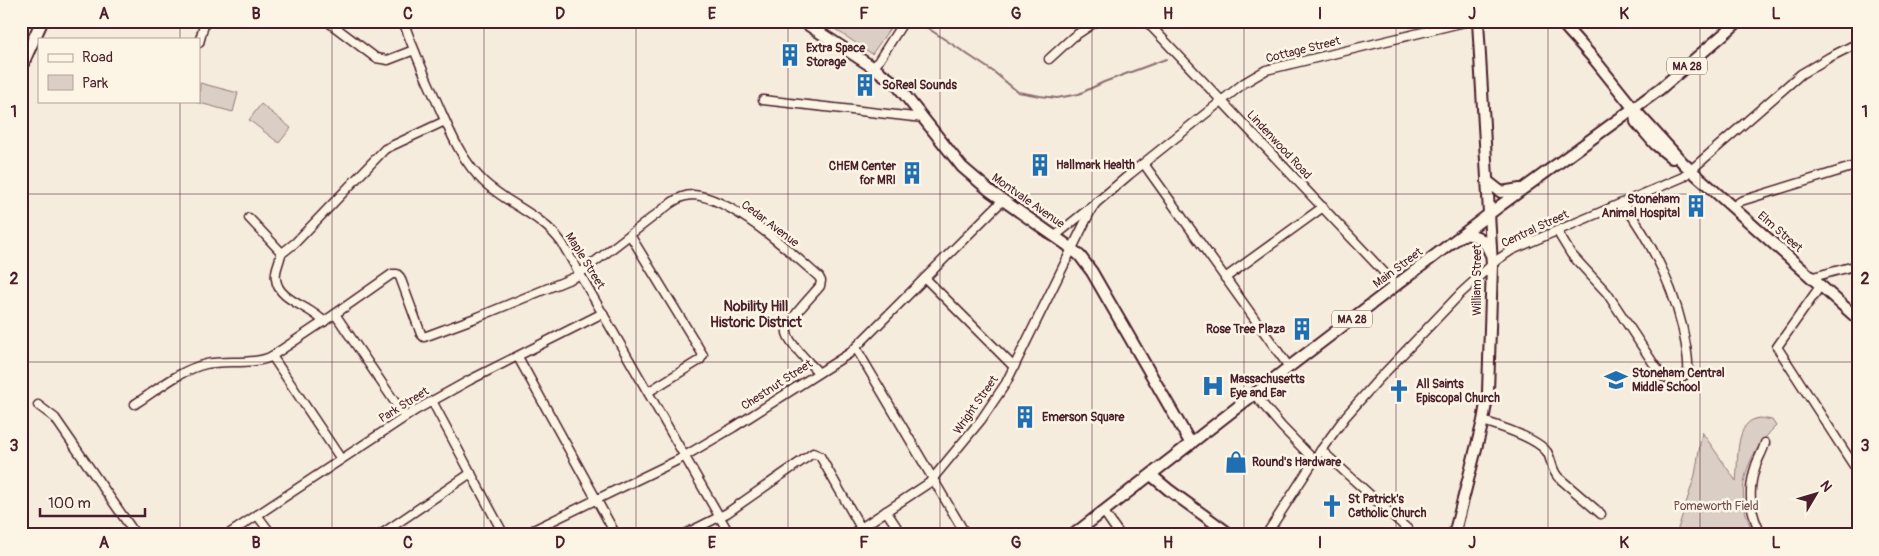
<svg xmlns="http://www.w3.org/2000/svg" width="1879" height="556" font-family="Pangolin,sans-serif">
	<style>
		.green { fill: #dbcec4; stroke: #927678 }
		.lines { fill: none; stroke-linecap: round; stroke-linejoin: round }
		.stream { stroke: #8c6e70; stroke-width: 2 }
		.minor-casing { stroke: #4a1f2b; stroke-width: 11 }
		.major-casing { stroke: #4a1f2b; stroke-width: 14 }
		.highway-casing { stroke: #4a1f2b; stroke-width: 15 }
		.minor { stroke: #fcf5e5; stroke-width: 8 }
		.major { stroke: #fcf5e5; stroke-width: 10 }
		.highway { stroke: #fcf5e5; stroke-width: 11 }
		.grid { fill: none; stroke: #4a1f2b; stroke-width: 1; stroke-opacity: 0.55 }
		.labels { text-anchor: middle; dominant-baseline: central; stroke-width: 5; stroke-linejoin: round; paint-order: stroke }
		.shield { fill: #fcf5e5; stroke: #7f5f63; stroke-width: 1 }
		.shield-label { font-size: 11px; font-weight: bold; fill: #4a1f2b }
		.poi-label { font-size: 12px; font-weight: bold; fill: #4a1f2b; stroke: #fcf5e5; text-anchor: start }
		.street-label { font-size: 12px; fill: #4a1f2b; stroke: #fcf5e5 }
		.park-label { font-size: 12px; fill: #6e4b51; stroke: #fcf5e5 }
		.neighbourhood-label { font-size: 14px; font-weight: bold; fill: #4a1f2b; stroke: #fcf5e5 }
		.neatline { fill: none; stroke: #4a1f2b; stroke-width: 2 }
		.grid-label { font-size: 16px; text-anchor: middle; font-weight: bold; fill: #4a1f2b }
	</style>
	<rect width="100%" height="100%" fill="#f5ecde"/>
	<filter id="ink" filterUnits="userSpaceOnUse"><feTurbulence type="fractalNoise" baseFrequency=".02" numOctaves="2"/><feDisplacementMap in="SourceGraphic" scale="10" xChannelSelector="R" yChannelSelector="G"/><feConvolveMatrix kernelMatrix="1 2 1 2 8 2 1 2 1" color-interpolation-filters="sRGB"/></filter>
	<g filter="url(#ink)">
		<g class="green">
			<polygon points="823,21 895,21 872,54"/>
			<polygon points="200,83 238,93 233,112 196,102 199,101"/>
			<polygon points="261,104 291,128 279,143 249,120"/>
			<path d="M1761 418 1772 420 1776 426C1745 456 1732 495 1755 535H1676L1695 475 1702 432 1736 481C1739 462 1733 419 1761 418Z"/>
		</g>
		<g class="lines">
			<polyline class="stream" points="917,21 994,72 1018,92 1040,96 1057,98 1079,94 1104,82 1166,59"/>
			<defs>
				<g id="minor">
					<polyline points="327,21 376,58 388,60 414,50"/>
					<path d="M403 21C413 48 424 74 436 100 449 129 460 159 484 182 509 205 542 215 562 243L730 535"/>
					<polyline points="1146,21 1396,285"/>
					<polyline points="1569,31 1575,21"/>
					<polyline points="199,43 205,21"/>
					<polyline points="1049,59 1073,37 1097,21"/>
					<polyline points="874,68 904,21"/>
					<polyline points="763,100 923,118"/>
					<polyline points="1144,164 1289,367"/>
					<polyline points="1732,207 1741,201 1858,165"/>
					<path d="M249 218 281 252C281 261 274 269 276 279 278 301 311 306 324 322"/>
					<path d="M1557 231 1571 254 1607 293 1661 375C1671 383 1679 381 1688 372 1689 363 1687 354 1686 346 1678 295 1653 244 1623 203"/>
					<polyline points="630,235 703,355 700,360 648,392"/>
					<polyline points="1055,236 1091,207"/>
					<polyline points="281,254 295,243 385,149 445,121"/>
					<polyline points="1813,277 1858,265"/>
					<polyline points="925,278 1014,367"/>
					<polyline points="1225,278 1323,207"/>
					<polyline points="1821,285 1777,347 1858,472"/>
					<polyline points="335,314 405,417"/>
					<polyline points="856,348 966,535"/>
					<polyline points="518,357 616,535"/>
					<polyline points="1254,394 1282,427 1314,460"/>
					<polyline points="432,401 504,535"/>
					<path d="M135 404C157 390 180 370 206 364 225 360 257 365 272 356"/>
					<polyline points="38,405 55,418 136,535"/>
					<path d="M1483 421C1499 426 1537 438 1547 452 1552 460 1551 469 1558 477L1601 514"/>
					<polyline points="1321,450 1414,535"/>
					<path d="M341 459 272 356 335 314 392 274H397L400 277 421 334 424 337 478 317 575 277 671 203C678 198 685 195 693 195 730 197 791 252 819 277L821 281 820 286C813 295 785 322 787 333 789 343 810 364 818 372"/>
					<polyline points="886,511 902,535"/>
					<polyline points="1104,512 1120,535"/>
					<polyline points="257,515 272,535"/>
					<polyline points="227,535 416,410 470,380 603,313"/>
					<polyline points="380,535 471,473"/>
					<polyline points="523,535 678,460 734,427 850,353 1003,200"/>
					<polyline points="683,535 727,513 813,453 820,456 861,528"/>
					<polyline points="850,535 929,483 981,420 1006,383 1091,210 1096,203 1130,174 1244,83 1266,70 1469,21"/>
					<polyline points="1266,535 1321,450 1346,416 1377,381 1461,293 1497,260 1512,250 1533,241 1683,177 1801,74 1830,57 1858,43"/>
					<path d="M1762 535C1749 513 1748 488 1756 465 1759 457 1763 451 1765 443"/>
				</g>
				<g id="major">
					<polyline points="802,21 874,68 896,84 962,167 990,191 1067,245 1080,256 1092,272 1191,444"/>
					<polyline points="1560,21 1594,59 1634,109 1684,164 1858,319"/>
					<polyline points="1634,109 1636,122 1655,144 1672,158"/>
					<polyline points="1487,181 1501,192 1520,189"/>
					<path d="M1463 235C1476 233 1485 240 1490 253"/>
					<polyline points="1151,475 1169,490 1231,535"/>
					<polyline points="1073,535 1289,367 1501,205 1660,89 1739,21"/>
					<polyline points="1454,535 1483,421 1488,392 1492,265 1478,21"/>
				</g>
				<polyline id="highway" points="21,67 42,21"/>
			</defs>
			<use href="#minor" class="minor-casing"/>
			<use href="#major" class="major-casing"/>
			<use href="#highway" class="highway-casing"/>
			<use href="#minor" class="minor"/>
			<use href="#major" class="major"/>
			<use href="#highway" class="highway"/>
		</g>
	</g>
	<path class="grid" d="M180 21V39M332 21V535M484 21V535M636 21V535M788 21V535M940 21V535M1092 21V535M1244 21V535M1396 21V535M1548 21V535M1700 21V535M180 101V535M21 194H1858M21 362H1858"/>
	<defs>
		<symbol id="building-bare" viewBox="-9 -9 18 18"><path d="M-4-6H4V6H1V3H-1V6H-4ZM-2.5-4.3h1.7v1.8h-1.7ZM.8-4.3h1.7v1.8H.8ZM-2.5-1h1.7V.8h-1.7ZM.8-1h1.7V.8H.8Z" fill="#1f6fb2" stroke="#fcf5e5" stroke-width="2.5" paint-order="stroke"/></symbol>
		<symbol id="school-bare" viewBox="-9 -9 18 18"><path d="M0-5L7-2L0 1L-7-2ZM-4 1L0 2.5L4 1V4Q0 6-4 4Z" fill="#1f6fb2" stroke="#fcf5e5" stroke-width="2.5" paint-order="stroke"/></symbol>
		<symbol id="hospital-bare" viewBox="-9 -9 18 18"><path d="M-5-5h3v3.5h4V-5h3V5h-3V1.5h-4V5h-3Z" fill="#1f6fb2" stroke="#fcf5e5" stroke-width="2.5" paint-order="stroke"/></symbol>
		<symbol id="church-bare" viewBox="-9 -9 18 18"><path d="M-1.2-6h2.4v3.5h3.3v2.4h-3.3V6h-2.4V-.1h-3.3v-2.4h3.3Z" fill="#1f6fb2" stroke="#fcf5e5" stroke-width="2.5" paint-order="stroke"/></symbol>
		<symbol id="shop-bare" viewBox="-9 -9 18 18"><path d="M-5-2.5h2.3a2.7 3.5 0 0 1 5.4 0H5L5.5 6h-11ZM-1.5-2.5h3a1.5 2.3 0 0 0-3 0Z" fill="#1f6fb2" stroke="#fcf5e5" stroke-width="2.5" paint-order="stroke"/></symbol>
	</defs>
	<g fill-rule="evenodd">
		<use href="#building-bare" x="774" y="39" width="32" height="32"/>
		<use href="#building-bare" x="849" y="69" width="32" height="32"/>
		<use href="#building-bare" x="1024" y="149" width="32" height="32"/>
		<use href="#building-bare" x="896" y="157" width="32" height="32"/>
		<use href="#building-bare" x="1680" y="190" width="32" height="32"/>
		<use href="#building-bare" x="1286" y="313" width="32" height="32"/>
		<use href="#school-bare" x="1600" y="364" width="32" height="32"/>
		<use href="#hospital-bare" x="1197" y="370" width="32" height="32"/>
		<use href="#church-bare" x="1383" y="375" width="32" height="32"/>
		<use href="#building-bare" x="1009" y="401" width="32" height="32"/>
		<use href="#shop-bare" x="1220" y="446" width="32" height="32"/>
		<use href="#church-bare" x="1316" y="490" width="32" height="32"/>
	</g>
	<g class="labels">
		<g class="shield">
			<rect x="1667" y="57.5" width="40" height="17" rx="4"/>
			<rect x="1332" y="310.5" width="40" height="17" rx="4"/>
		</g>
		<g class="shield-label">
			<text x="1687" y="66">MA 28</text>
			<text x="1352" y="319">MA 28</text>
		</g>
		<g class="poi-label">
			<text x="806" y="48">Extra Space<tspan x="806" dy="14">Storage</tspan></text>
			<text x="882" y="85">SoReal Sounds</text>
			<text x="1056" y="165">Hallmark Health</text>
			<text x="896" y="166" text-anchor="end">CHEM Center<tspan x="896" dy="14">for MRI</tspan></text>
			<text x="1680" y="199" text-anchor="end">Stoneham<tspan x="1680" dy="14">Animal Hospital</tspan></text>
			<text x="1285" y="329" text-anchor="end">Rose Tree Plaza</text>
			<text x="1632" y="373">Stoneham Central<tspan x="1632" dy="14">Middle School</tspan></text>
			<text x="1230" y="379">Massachusetts<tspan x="1230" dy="14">Eye and Ear</tspan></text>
			<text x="1416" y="384">All Saints<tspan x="1416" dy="14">Episcopal Church</tspan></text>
			<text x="1042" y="417">Emerson Square</text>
			<text x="1252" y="462">Round's Hardware</text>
			<text x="1348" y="499">St Patrick's<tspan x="1348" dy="14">Catholic Church</tspan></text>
		</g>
		<g class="street-label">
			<text transform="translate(1303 50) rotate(-14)">Cottage Street</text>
			<text transform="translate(1279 145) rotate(47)">Lindenwood Road</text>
			<text transform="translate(1028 201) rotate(35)">Montvale Avenue</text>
			<text transform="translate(770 224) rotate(37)">Cedar Avenue</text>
			<text transform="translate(1535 229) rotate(-25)">Central Street</text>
			<text transform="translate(1780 232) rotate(41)">Elm Street</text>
			<text transform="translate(585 261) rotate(58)">Maple Street</text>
			<text transform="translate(1398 268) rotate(-37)">Main Street</text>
			<text transform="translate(1477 280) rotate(-90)">William Street</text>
			<text transform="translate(777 385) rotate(-33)">Chestnut Street</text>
			<text transform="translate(404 405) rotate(-32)">Park Street</text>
			<text transform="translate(976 405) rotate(-55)">Wright Street</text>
		</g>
		<g class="park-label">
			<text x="1716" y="506">Pomeworth Field</text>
		</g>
		<g class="neighbourhood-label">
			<text x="756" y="306">Nobility Hill<tspan x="756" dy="16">Historic District</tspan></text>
		</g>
	</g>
	<rect width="1879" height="556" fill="none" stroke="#fcf5e5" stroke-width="55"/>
	<rect x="38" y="38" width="162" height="65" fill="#fcf5e5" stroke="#b59f9b"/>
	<rect x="48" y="54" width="25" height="8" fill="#fcf5e5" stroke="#b59f9b"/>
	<text x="82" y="62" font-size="15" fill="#4a1f2b">Road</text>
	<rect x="48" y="75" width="25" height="15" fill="#dbcec4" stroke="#b59f9b"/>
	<text x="82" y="88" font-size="15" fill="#4a1f2b">Park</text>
	<g transform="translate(1816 494) rotate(52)" stroke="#fcf5e5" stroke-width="4" paint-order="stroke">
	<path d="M0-4L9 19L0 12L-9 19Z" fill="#4a1f2b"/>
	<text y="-8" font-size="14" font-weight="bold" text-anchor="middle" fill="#4a1f2b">N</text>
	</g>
	<path d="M40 508v8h105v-8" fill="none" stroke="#4a1f2b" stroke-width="2.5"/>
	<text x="48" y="508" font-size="15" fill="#4a1f2b" stroke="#fcf5e5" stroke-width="4" paint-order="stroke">100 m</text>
	<rect x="28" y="28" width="1824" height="500" class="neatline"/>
	<g class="grid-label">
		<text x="104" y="19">A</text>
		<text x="256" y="19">B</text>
		<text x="408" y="19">C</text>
		<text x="560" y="19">D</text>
		<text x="712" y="19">E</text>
		<text x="864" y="19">F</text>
		<text x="1016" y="19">G</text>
		<text x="1168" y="19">H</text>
		<text x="1320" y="19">I</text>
		<text x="1472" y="19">J</text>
		<text x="1624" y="19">K</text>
		<text x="1776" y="19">L</text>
		<text x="14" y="117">1</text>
		<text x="1865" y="117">1</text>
		<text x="14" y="284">2</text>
		<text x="1865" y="284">2</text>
		<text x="14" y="451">3</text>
		<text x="1865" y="451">3</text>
		<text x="104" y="548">A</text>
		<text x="256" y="548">B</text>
		<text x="408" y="548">C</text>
		<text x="560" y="548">D</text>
		<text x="712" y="548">E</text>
		<text x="864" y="548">F</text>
		<text x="1016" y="548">G</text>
		<text x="1168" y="548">H</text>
		<text x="1320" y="548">I</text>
		<text x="1472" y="548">J</text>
		<text x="1624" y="548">K</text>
		<text x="1776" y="548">L</text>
	</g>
</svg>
